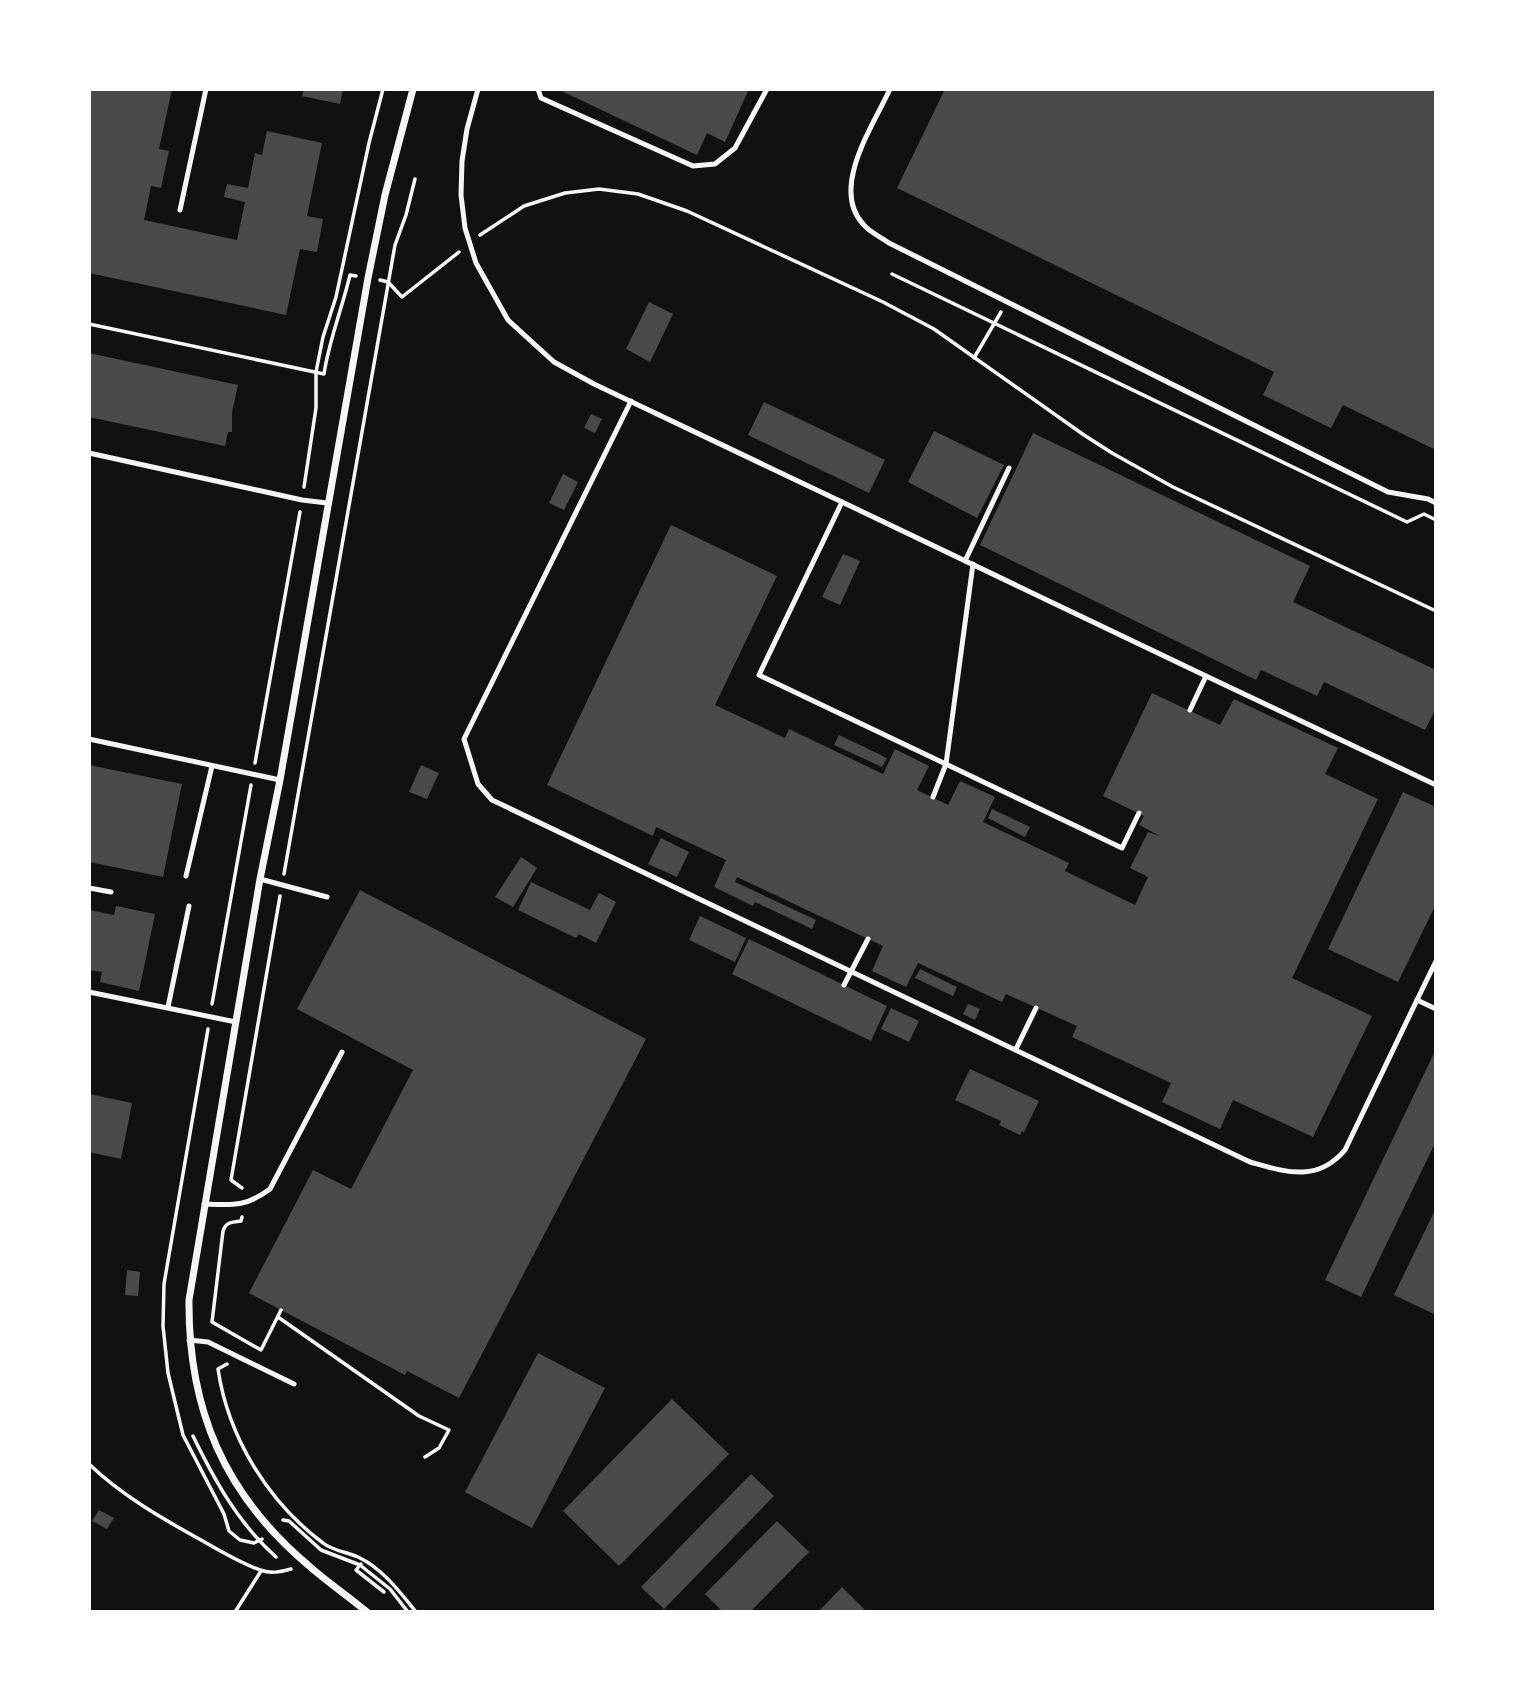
<svg xmlns="http://www.w3.org/2000/svg" width="1525" height="1701" font-family="'PT Sans Narrow',sans-serif">
	<style>
		.building { fill: #4a4a4a }
		.lines { fill: none; stroke-linecap: round; stroke-linejoin: round }
		.path { stroke: #f5f5f5; stroke-width: 3.5 }
		.service { stroke: #f5f5f5; stroke-width: 5 }
		.minor { stroke: #f5f5f5; stroke-width: 7 }
	</style>
	<rect width="100%" height="100%" fill="#111"/>
	<g class="building">
		<polygon points="89,89 172,89 159,149 169,151 161,188 151,186 144,220 237,240 245,202 224,197 227,184 248,188 255,153 262,155 267,131 322,143 307,216 323,219 317,252 300,249 286,315 89,273"/>
		<polygon points="304,89 343,89 340,104 302,96"/>
		<polygon points="557,89 749,89 725,142 707,133 697,155"/>
		<polygon points="945,89 1436,89 1436,450 1343,405 1331,428 1263,395 1274,372 897,188"/>
		<polygon points="649,302 673,314 650,362 626,349"/>
		<polygon points="89,353 238,385 232,412 232,432 228,432 225,446 89,417"/>
		<polygon points="764,402 885,460 869,493 748,435"/>
		<polygon points="591,414 602,419 595,433 584,428"/>
		<polygon points="934,431 1004,465 977,518 908,482"/>
		<polygon points="1033,433 1310,566 1293,602 1436,670 1436,708 1425,730 1324,682 1317,696 1261,670 1256,680 980,545"/>
		<polygon points="563,474 578,482 564,510 549,503"/>
		<polygon points="671,525 777,576 715,705 785,738 789,729 883,774 895,749 929,766 917,790 948,805 960,781 995,797 983,822 1069,863 1065,871 1135,905 1148,877 1130,868 1148,832 1160,836 1139,825 1144,816 1103,796 1152,693 1220,725 1234,699 1338,748 1325,774 1378,799 1292,978 1372,1016 1313,1137 1233,1100 1220,1129 1162,1102 1171,1083 1072,1037 1077,1026 1006,994 1002,1002 918,963 906,987 872,971 883,946 737,877 735,882 816,920 812,929 755,902 753,906 714,887 726,860 656,827 653,836 547,785"/>
		<polygon points="843,554 860,561 840,605 822,597"/>
		<polygon points="839,735 887,758 882,767 834,745"/>
		<polygon points="89,765 182,784 163,877 89,862"/>
		<polygon points="421,765 439,773 427,799 409,792"/>
		<polygon points="1403,792 1436,807 1436,904 1398,982 1328,949"/>
		<polygon points="992,809 1030,827 1025,837 988,818"/>
		<polygon points="661,838 689,852 677,877 648,864"/>
		<polygon points="521,857 537,868 513,907 495,897"/>
		<polygon points="531,882 590,910 599,893 616,902 596,943 579,934 576,938 518,910"/>
		<polygon points="360,890 646,1039 459,1398 407,1371 405,1375 249,1293 313,1170 351,1189 413,1070 297,1009"/>
		<polygon points="116,906 155,914 139,991 100,982 102,972 89,970 89,910 114,915"/>
		<polygon points="700,916 746,938 735,962 689,940"/>
		<polygon points="749,939 887,1006 871,1041 732,974"/>
		<polygon points="920,969 957,987 953,996 915,978"/>
		<polygon points="968,1004 980,1009 975,1020 963,1014"/>
		<polygon points="891,1008 919,1021 909,1042 881,1029"/>
		<polygon points="1436,1049 1436,1141 1361,1297 1325,1280"/>
		<polygon points="970,1069 1039,1101 1024,1132 1022,1131 1020,1135 999,1125 1001,1121 955,1100"/>
		<polygon points="89,1094 132,1103 121,1159 89,1152"/>
		<polygon points="1436,1208 1436,1315 1394,1295"/>
		<polygon points="127,1270 140,1272 138,1296 125,1295"/>
		<polygon points="538,1353 605,1388 532,1528 465,1492"/>
		<polygon points="672,1399 729,1454 619,1566 563,1511"/>
		<polygon points="751,1474 774,1496 664,1609 641,1587"/>
		<polygon points="99,1510 114,1518 107,1529 92,1521"/>
		<polygon points="777,1521 809,1552 750,1612 723,1612 705,1594"/>
		<polygon points="842,1587 867,1612 818,1612"/>
	</g>
	<g class="lines">
		<g class="path">
			<polyline points="480,235 524,206 565,193 599,189 638,194 687,211 883,302 934,329 1084,435 1112,453 1173,487 1436,611"/>
			<polyline points="892,274 1407,522 1424,514 1436,520"/>
			<polyline points="380,280 388,282 402,297 459,252"/>
			<path d="M89 324 324 374C329 340 342 309 350 275L356 276"/>
			<polyline points="974,358 1001,312"/>
			<polyline points="304,487 316,408 316,372 323,337 336,297 369,143 383,89"/>
			<polyline points="255,763 300,512"/>
			<polyline points="284,874 395,245 406,215 415,179"/>
			<polyline points="212,1004 251,785"/>
			<polyline points="208,1029 164,1284 163,1326 168,1373 183,1435 224,1514 229,1531 240,1540 254,1543 262,1539"/>
			<polyline points="242,1188 231,1180 280,896"/>
			<path d="M242 1217 241 1221C232 1222 226 1222 223 1231L212 1322 261 1350 281 1310"/>
			<polyline points="278,1317 419,1416 449,1430 439,1448 425,1457"/>
			<path d="M227 1364 218 1369C228 1437 268 1502 323 1543 333 1551 347 1552 358 1557 382 1568 400 1592 416 1612"/>
			<path d="M193 1436C215 1481 238 1523 276 1557"/>
			<path d="M89 1464C121 1495 163 1519 201 1540 220 1551 240 1563 260 1570 271 1574 280 1572 291 1569"/>
			<polyline points="283,1520 289,1521 321,1550 360,1565 390,1589 408,1612"/>
			<polyline points="361,1564 356,1570 384,1592"/>
			<polyline points="235,1612 261,1571"/>
		</g>
		<g class="service">
			<polyline points="478,89 467,129 462,161 461,195 465,228 476,263 508,320 554,362 594,384 842,502 759,675 1122,848 1139,813"/>
			<polyline points="538,89 541,98 693,166 715,164 735,148 767,89"/>
			<path d="M890 89C873 126 830 188 863 224 869 232 881 237 889 243L1388 492 1428 499 1436 503"/>
			<polyline points="180,210 206,89"/>
			<path d="M631 401 464 739 478 784 492 800 1250 1162C1286 1172 1317 1183 1345 1150L1417 1000"/>
			<polyline points="89,453 302,500 327,503"/>
			<polyline points="842,502 1206,676"/>
			<polyline points="965,561 1009,468"/>
			<polyline points="1190,710 1206,676 1436,785"/>
			<polyline points="89,739 280,780"/>
			<polyline points="933,797 946,764 973,564"/>
			<polyline points="186,876 212,766"/>
			<polyline points="260,879 327,897"/>
			<polyline points="89,888 111,892"/>
			<polyline points="1436,961 1417,1000 1436,1009"/>
			<polyline points="844,985 868,939"/>
			<polyline points="89,992 236,1022"/>
			<polyline points="168,1007 189,906"/>
			<polyline points="1016,1049 1036,1008"/>
			<path d="M204 1204C233 1205 246 1207 270 1189L342 1052"/>
			<polyline points="189,1340 208,1342 294,1384"/>
		</g>
		<path class="minor" d="M367 1612C348 1596 327 1582 308 1565 224 1494 188 1409 189 1300L260 879 280 780 368 278 385 195 413 89"/>
	</g>
	<rect width="1525" height="1701" fill="none" stroke="#ffffff" stroke-width="182"/>
</svg>
